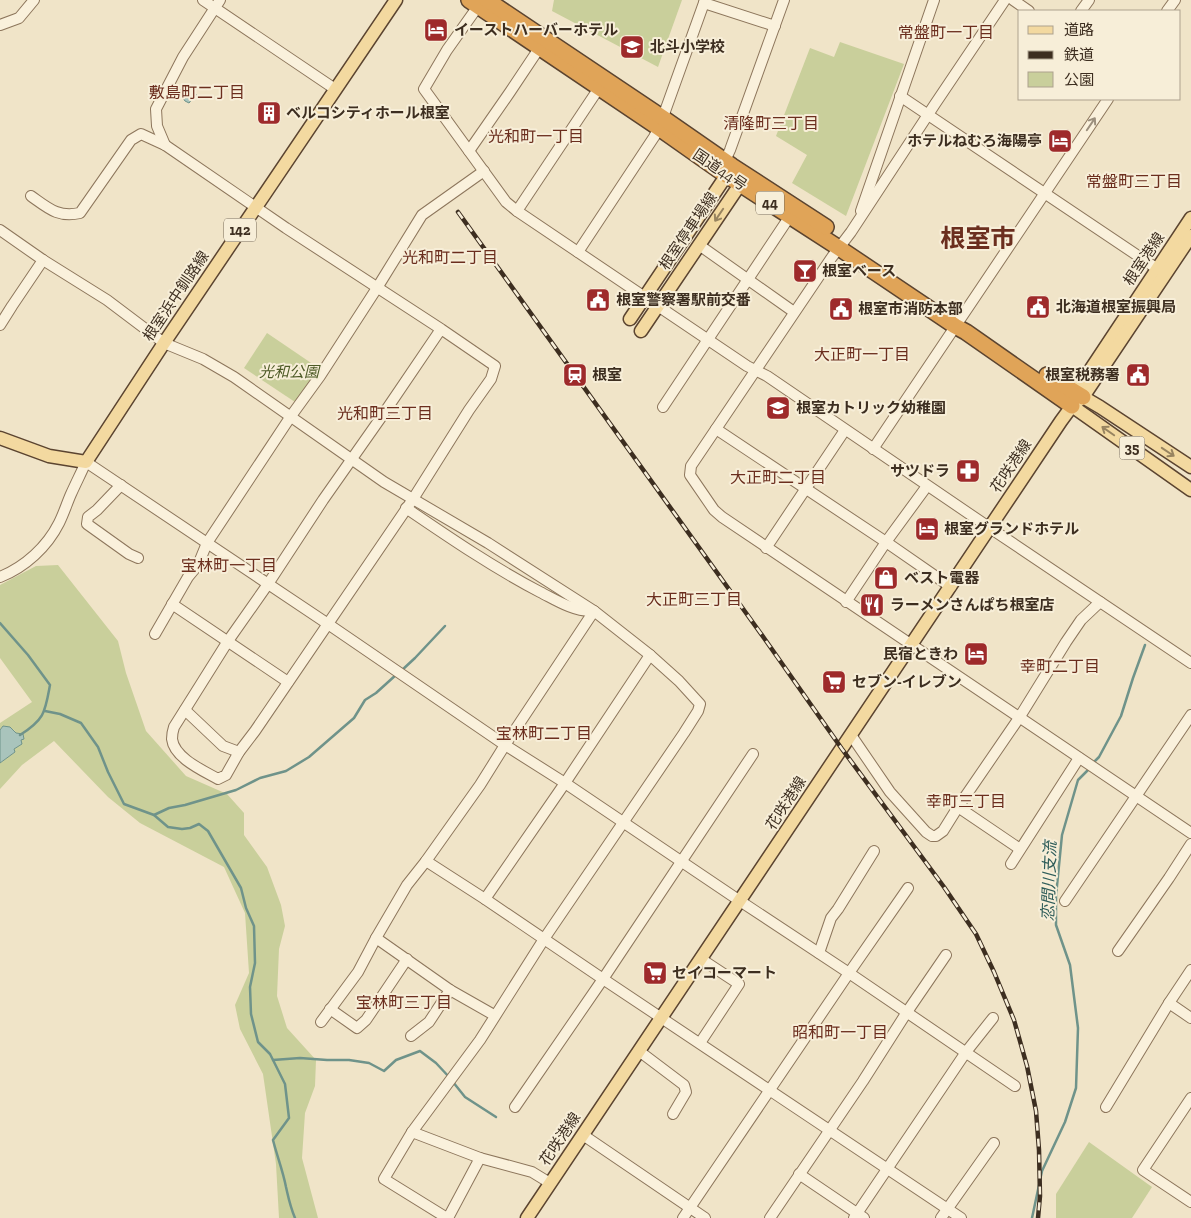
<svg xmlns="http://www.w3.org/2000/svg" width="1191" height="1218" font-family="'Zilla Slab','Noto Sans JP',serif">
	<style>
		.green { fill: #c9cf9b }
		.water { fill: #a9c4bc; stroke: #6f938a }
		.lines { fill: none; stroke-linecap: round; stroke-linejoin: round }
		.stream { stroke: #6f938a; stroke-width: 2.5 }
		.minor-casing { stroke: #8d765c; stroke-width: 12 }
		.major-casing { stroke: #5b4430; stroke-width: 15 }
		.highway-casing { stroke: #5b4430; stroke-width: 18 }
		.minor { stroke: #faf1dc; stroke-width: 10 }
		.major { stroke: #f3d9a0; stroke-width: 12 }
		.highway { stroke: #e0a458; stroke-width: 15 }
		.rail-casing { stroke: #3d2e20; stroke-width: 4.5 }
		.rail { stroke: #f7eed8; stroke-width: 2.5; stroke-dasharray: 8; stroke-linecap: butt }
		.oneway { stroke: #9c907e }
		.oneway2 { stroke: #988460 }
		.labels { text-anchor: middle; dominant-baseline: central; stroke-width: 4; stroke-linejoin: round; paint-order: stroke }
		.shield { fill: #f7eed8; stroke: #756857; stroke-width: 1 }
		.shield-label { font-size: 14px; font-weight: bold; fill: #3d2e20 }
		.poi-label { font-size: 15px; font-weight: bold; fill: #3d2e20; stroke: #f7eed8; text-anchor: start }
		.street-label { font-size: 15px; fill: #3d2e20; stroke: #f7eed8 }
		.park-label { font-size: 15px; font-style: italic; fill: #4d5a26; stroke: #f7eed8 }
		.neighbourhood-label { font-size: 16px; fill: #6b2e1e; stroke: #f7eed8 }
		.water-label { font-size: 16px; font-style: italic; fill: #2f5d5a; stroke: #f7eed8 }
		.town-label { font-size: 25px; font-weight: bold; fill: #6b2e1e; stroke: #f7eed8 }
	</style>
	<rect width="100%" height="100%" fill="#f0e4c8"/>
	<g class="green">
		<polygon points="554,0 682,0 658,67 552,11"/>
		<polygon points="840,42 904,64 846,216 792,183 807,155 776,136 810,48 834,57"/>
		<polygon points="267,333 320,369 298,404 244,368"/>
		<polygon points="58,565 118,641 126,673 146,731 186,776 227,794 244,813 244,835 267,867 281,905 285,926 279,949 277,996 287,1028 316,1060 315,1086 305,1113 302,1158 318,1218 279,1218 276,1164 263,1074 240,1029 235,1005 249,973 245,913 224,867 140,823 108,797 54,741 22,765 0,789 0,763 15,752 14,749 16,733 14,730 3,726 0,730 0,723 32,702 0,658 0,585 36,566"/>
		<polygon points="1089,1142 1152,1187 1132,1218 1056,1218 1056,1194"/>
	</g>
	<g class="water">
		<polygon points="188,89 191,92 196,94 197,98 194,98 191,99 190,102 189,103 185,101 179,93 180,90"/>
		<polygon points="3,726 10,727 16,733 23,734 24,739 21,740 22,744 14,749 15,752 0,763 0,730"/>
	</g>
	<g class="lines">
		<g class="stream">
			<path d="M0 623 28 655 50 685C45 712 45 719 20 735"/>
			<polyline points="401,671 415,658 445,626"/>
			<path d="M45 711 60 714 81 723 98 747 108 772 124 804 154 815 168 827 182 829 190 828 199 824 208 831 241 888 246 908 254 926 255 963 250 987 251 1014 258 1042 270 1054 285 1084 289 1118 273 1140C277 1156 283 1171 286 1187 289 1200 290 1206 295 1218"/>
			<polyline points="1093,763 1099,757 1121,716 1133,678 1145,645"/>
			<polyline points="154,815 169,808 185,805 236,790 260,778 286,771 309,757 354,718 365,700 376,693 397,674"/>
			<polyline points="273,1060 300,1058 327,1060 349,1060 369,1063 384,1071 396,1060 420,1051 436,1063 450,1078"/>
			<polyline points="453,1082 465,1097 496,1117"/>
			<polyline points="1032,1218 1042,1171 1065,1122 1076,1088 1078,1028 1070,965 1056,925 1056,896 1062,835 1078,780 1090,768"/>
		</g>
		<defs>
			<g id="minor">
				<polyline points="203,0 335,89"/>
				<polyline points="1005,0 935,104 851,232 832,257 691,466 690,475 714,510 722,517 1191,833"/>
				<polyline points="1013,0 1029,11"/>
				<polyline points="481,2 447,50 424,89 506,202 517,211 747,366 767,376 990,528 1191,663"/>
				<polyline points="704,3 775,26"/>
				<polyline points="1081,11 1089,0"/>
				<polyline points="1167,11 1175,0"/>
				<polyline points="0,25 19,18 34,0"/>
				<polyline points="900,96 1162,272"/>
				<polyline points="165,145 157,126 156,109 183,57 220,0"/>
				<polyline points="469,151 510,92 540,47"/>
				<polyline points="723,165 730,150 784,0"/>
				<path d="M31 196C48 208 58 218 80 213L131 140 141 134 165 145 286 228 441 329 495 366 491 379 469 410 413 499 255 731 239 752 226 775 218 779C204 771 174 758 172 739 172 735 173 730 174 727L228 641 268 584 323 500 382 416 441 329"/>
				<polyline points="517,211 599,88"/>
				<polyline points="861,211 934,0"/>
				<polyline points="0,230 43,260 107,300 164,343 203,359 234,377 384,482 488,543 594,611 650,655 679,681 700,704 698,711 684,733 544,939 480,1040 412,1132 384,1179 447,1218"/>
				<polyline points="699,245 794,312"/>
				<polyline points="578,252 654,137 659,128 705,0"/>
				<polyline points="0,325 12,306 43,260"/>
				<polyline points="663,407 790,216"/>
				<polyline points="716,429 886,542 951,587"/>
				<polyline points="873,449 1108,99"/>
				<polyline points="121,485 97,510 88,517 87,524 129,554 138,558"/>
				<path d="M406 508C450 538 494 568 540 592 556 600 573 611 590 611"/>
				<polyline points="766,548 845,430"/>
				<path d="M0 577C25 567 47 547 59 523 64 513 67 503 71 494 76 483 81 473 86 462L328 624 505 745 565 783 740 901 849 973 1015 1086"/>
				<polyline points="846,602 886,542 927,486"/>
				<polyline points="172,604 288,682"/>
				<polyline points="155,634 188,577 198,565 207,543 291,416 320,376 377,288 422,215 484,171"/>
				<polyline points="185,710 223,746 239,752"/>
				<polyline points="851,735 890,792 926,832 932,836 936,836 943,831 958,807 1019,718 1066,642 1081,620 1100,602"/>
				<polyline points="958,807 1020,849"/>
				<polyline points="426,861 485,899 603,979 961,1218"/>
				<polyline points="1011,864 1079,758"/>
				<polyline points="485,899 565,783 650,655"/>
				<polyline points="1065,901 1191,715"/>
				<polyline points="376,938 450,990 494,1015"/>
				<polyline points="1118,951 1169,878 1191,844"/>
				<polyline points="819,953 831,918 838,909 874,851"/>
				<polyline points="1169,1003 1191,1018"/>
				<polyline points="330,1009 357,1028 366,1020 407,959"/>
				<polyline points="321,1022 358,972 376,938 407,885 426,861 480,785 505,745 594,611"/>
				<polyline points="411,1036 429,1022 450,990"/>
				<polyline points="700,1043 739,984 701,959"/>
				<polyline points="639,1051 684,1085 686,1092 673,1114"/>
				<polyline points="1191,1098 1143,1170 1191,1202"/>
				<polyline points="515,1107 603,979 753,754"/>
				<polyline points="1106,1107 1169,1003 1191,970"/>
				<polyline points="412,1132 480,1158 532,1172 550,1183"/>
				<polyline points="583,1135 705,1218"/>
				<polyline points="799,1174 864,1218"/>
				<polyline points="448,1218 480,1158"/>
				<polyline points="683,1218 849,973 908,888"/>
				<polyline points="770,1218 863,1081 907,1012 946,955"/>
				<polyline points="854,1218 966,1052 993,1018"/>
				<polyline points="941,1218 994,1143"/>
			</g>
			<g id="major">
				<polyline points="630,319 732,167"/>
				<polyline points="641,331 745,177"/>
				<polyline points="1083,397 1100,407 1191,467"/>
				<polyline points="1073,401 1075,393 1191,218"/>
				<polyline points="1072,406 1191,490"/>
				<polyline points="0,438 49,456 86,462 164,343 396,0"/>
				<polyline points="527,1218 1061,421 1072,406 1083,397 1191,236"/>
			</g>
			<g id="highway">
				<polyline points="469,0 659,128 720,171 839,248 955,326 966,332 1072,406"/>
				<polyline points="487,0 663,118 732,166 826,227"/>
				<polyline points="1047,375 1083,397"/>
			</g>
		</defs>
		<use href="#minor" class="minor-casing"/>
		<use href="#major" class="major-casing"/>
		<use href="#highway" class="highway-casing"/>
		<use href="#minor" class="minor"/>
		<use href="#major" class="major"/>
		<use href="#highway" class="highway"/>
		<defs>
			<polyline id="rail" points="458,212 764,638 842,749 944,887 976,934 994,972 1014,1020 1027,1066 1036,1111 1039,1150 1040,1196 1038,1218"/>
		</defs>
		<use href="#rail" class="rail-casing"/>
		<use href="#rail" class="rail"/>
	</g>
	<defs><path id="oneway-shaft" d="M-6 0H5M1.5-3L5.5 0L1.5 3" fill="none" stroke-width="1.6" stroke-linecap="round" stroke-linejoin="round" transform="scale(1.25)"/></defs>
	<use class="oneway" href="#oneway-shaft" transform="translate(1091 124) rotate(-56)"/>
	<g class="oneway2">
		<use href="#oneway-shaft" transform="translate(719 215) rotate(124)"/>
		<use href="#oneway-shaft" transform="translate(1108 431) rotate(-145)"/>
		<use href="#oneway-shaft" transform="translate(1168 452) rotate(34)"/>
	</g>
	<defs>
		<symbol id="hotel-square" viewBox="-11 -11 22 22"><rect x="-9" y="-9" width="18" height="18" rx="4" fill="#9e2a2b" stroke="#f7eed8"/><path d="M-6-4.5h1.5V1H6V5H4.5V3h-9V5H-6ZM-4 0a1.8 1.8 0 1 1 3.6 0ZM.5 0V-2.5h3Q6-2.5 6 0Z" fill="#fff"/></symbol>
		<symbol id="school-square" viewBox="-11 -11 22 22"><rect x="-9" y="-9" width="18" height="18" rx="4" fill="#9e2a2b" stroke="#f7eed8"/><path d="M0-5L7-2L0 1L-7-2ZM-4 1L0 2.5L4 1V4Q0 6-4 4Z" fill="#fff"/></symbol>
		<symbol id="building-square" viewBox="-11 -11 22 22"><rect x="-9" y="-9" width="18" height="18" rx="4" fill="#9e2a2b" stroke="#f7eed8"/><path d="M-4-6H4V6H1V3H-1V6H-4ZM-2.5-4.3h1.7v1.8h-1.7ZM.8-4.3h1.7v1.8H.8ZM-2.5-1h1.7V.8h-1.7ZM.8-1h1.7V.8H.8Z" fill="#fff"/></symbol>
		<symbol id="bar-square" viewBox="-11 -11 22 22"><rect x="-9" y="-9" width="18" height="18" rx="4" fill="#9e2a2b" stroke="#f7eed8"/><path d="M-6-5H6L.8 .8V4.5H3.5V6h-7V4.5H-.8V.8Z" fill="#fff"/></symbol>
		<symbol id="civic-square" viewBox="-11 -11 22 22"><rect x="-9" y="-9" width="18" height="18" rx="4" fill="#9e2a2b" stroke="#f7eed8"/><path d="M-.6-6.5H3V-4.5H.6V-3L4-1V1h2V6H-6V1h2V-1L-.6-3ZM-1.2 2.5V6h2.4V2.5Z" fill="#fff"/></symbol>
		<symbol id="station-square" viewBox="-11 -11 22 22"><rect x="-9" y="-9" width="18" height="18" rx="4" fill="#9e2a2b" stroke="#f7eed8"/><path d="M-3-6H3Q5-6 5-4V2Q5 4 3 4L4.5 6H3L1.5 4h-3L-3 6H-4.5L-3 4Q-5 4-5 2V-4Q-5-6-3-6ZM-3.5-4v3h7v-3ZM-3.5 1v1.5H-2V1ZM2 1v1.5H3.5V1Z" fill="#fff"/></symbol>
		<symbol id="pharmacy-square" viewBox="-11 -11 22 22"><rect x="-9" y="-9" width="18" height="18" rx="4" fill="#9e2a2b" stroke="#f7eed8"/><path d="M-2-6h4v4h4v4h-4v4h-4v-4h-4v-4h4Z" fill="#fff"/></symbol>
		<symbol id="shop-square" viewBox="-11 -11 22 22"><rect x="-9" y="-9" width="18" height="18" rx="4" fill="#9e2a2b" stroke="#f7eed8"/><path d="M-5-2.5h2.3a2.7 3.5 0 0 1 5.4 0H5L5.5 6h-11ZM-1.5-2.5h3a1.5 2.3 0 0 0-3 0Z" fill="#fff"/></symbol>
		<symbol id="restaurant-square" viewBox="-11 -11 22 22"><rect x="-9" y="-9" width="18" height="18" rx="4" fill="#9e2a2b" stroke="#f7eed8"/><path d="M-5-6h1v4h1v-4h1v4h1v-4h1v5L-1.5 .5V6h-2V.5L-5-1ZM5-6V6H3V1.5H1.5Q1.5-4 5-6Z" fill="#fff"/></symbol>
		<symbol id="supermarket-square" viewBox="-11 -11 22 22"><rect x="-9" y="-9" width="18" height="18" rx="4" fill="#9e2a2b" stroke="#f7eed8"/><path d="M-6-5.5h2.5l.6 2H6L4.5 2H-2.5L-4.4-4H-6ZM-1.5 3.2a1.3 1.3 0 1 0 .1 0ZM3 3.2a1.3 1.3 0 1 0 .1 0Z" fill="#fff"/></symbol>
	</defs>
	<g fill-rule="evenodd">
		<use href="#hotel-square" x="422" y="16" width="28" height="28"/>
		<use href="#school-square" x="618" y="33" width="28" height="28"/>
		<use href="#building-square" x="255" y="99" width="28" height="28"/>
		<use href="#hotel-square" x="1046" y="127" width="28" height="28"/>
		<use href="#bar-square" x="791" y="257" width="28" height="28"/>
		<use href="#civic-square" x="584" y="286" width="28" height="28"/>
		<use href="#civic-square" x="1024" y="293" width="28" height="28"/>
		<use href="#civic-square" x="827" y="295" width="28" height="28"/>
		<use href="#station-square" x="561" y="361" width="28" height="28"/>
		<use href="#civic-square" x="1124" y="361" width="28" height="28"/>
		<use href="#school-square" x="764" y="394" width="28" height="28"/>
		<use href="#pharmacy-square" x="954" y="457" width="28" height="28"/>
		<use href="#hotel-square" x="913" y="515" width="28" height="28"/>
		<use href="#shop-square" x="872" y="564" width="28" height="28"/>
		<use href="#restaurant-square" x="858" y="591" width="28" height="28"/>
		<use href="#hotel-square" x="962" y="640" width="28" height="28"/>
		<use href="#supermarket-square" x="820" y="668" width="28" height="28"/>
		<use href="#supermarket-square" x="641" y="959" width="28" height="28"/>
	</g>
	<g class="labels">
		<g class="shield">
			<rect x="756" y="191.5" width="28" height="23" rx="4"/>
			<rect x="224" y="218.5" width="32" height="23" rx="4"/>
			<rect x="1119.5" y="436.5" width="25" height="23" rx="4"/>
		</g>
		<g class="shield-label">
			<text x="770" y="203">44</text>
			<text x="240" y="230">142</text>
			<text x="1132" y="448">35</text>
		</g>
		<g class="poi-label">
			<text x="454" y="30">イーストハーバーホテル</text>
			<text x="650" y="47">北斗小学校</text>
			<text x="286" y="113">ベルコシティホール根室</text>
			<text x="1042" y="141" text-anchor="end">ホテルねむろ海陽亭</text>
			<text x="822" y="271">根室ベース</text>
			<text x="616" y="300">根室警察署駅前交番</text>
			<text x="1056" y="307">北海道根室振興局</text>
			<text x="858" y="309">根室市消防本部</text>
			<text x="592" y="375">根室</text>
			<text x="1120" y="375" text-anchor="end">根室税務署</text>
			<text x="796" y="408">根室カトリック幼稚園</text>
			<text x="950" y="471" text-anchor="end">サツドラ</text>
			<text x="944" y="529">根室グランドホテル</text>
			<text x="904" y="578">ベスト電器</text>
			<text x="890" y="605">ラーメンさんぱち根室店</text>
			<text x="958" y="654" text-anchor="end">民宿ときわ</text>
			<text x="852" y="682">セブン-イレブン</text>
			<text x="672" y="973">セイコーマート</text>
		</g>
		<g class="street-label">
			<text transform="translate(720 170) rotate(34)">国道44号</text>
			<text transform="translate(688 231) rotate(-56)">根室停車場線</text>
			<text transform="translate(1144 259) rotate(-56)">根室港線</text>
			<text transform="translate(176 296) rotate(-56)">根室浜中釧路線</text>
			<text transform="translate(1011 466) rotate(-56)">花咲港線</text>
			<text transform="translate(786 803) rotate(-57)">花咲港線</text>
			<text transform="translate(560 1139) rotate(-56)">花咲港線</text>
		</g>
		<g class="park-label">
			<text x="289" y="372">光和公園</text>
		</g>
		<g class="neighbourhood-label">
			<text x="946" y="32">常盤町一丁目</text>
			<text x="197" y="92">敷島町二丁目</text>
			<text x="771" y="123">清隆町三丁目</text>
			<text x="536" y="136">光和町一丁目</text>
			<text x="1134" y="181">常盤町三丁目</text>
			<text x="450" y="257">光和町二丁目</text>
			<text x="862" y="354">大正町一丁目</text>
			<text x="385" y="413">光和町三丁目</text>
			<text x="778" y="477">大正町二丁目</text>
			<text x="229" y="565">宝林町一丁目</text>
			<text x="694" y="599">大正町三丁目</text>
			<text x="1060" y="666">幸町二丁目</text>
			<text x="544" y="733">宝林町二丁目</text>
			<text x="966" y="801">幸町三丁目</text>
			<text x="404" y="1002">宝林町三丁目</text>
			<text x="840" y="1032">昭和町一丁目</text>
		</g>
		<g class="water-label">
			<text transform="translate(1049 881) rotate(-88)">恋問川支流</text>
		</g>
		<g class="town-label">
			<text x="978" y="238">根室市</text>
		</g>
	</g>
	<rect x="1018" y="10" width="162" height="90" fill="#f7eed8" stroke="#ada18e"/>
	<rect x="1028" y="26" width="25" height="8" fill="#f3d9a0" stroke="#ada18e"/>
	<text x="1064" y="35" font-size="15" fill="#3d2e20">道路</text>
	<rect x="1028" y="51" width="25" height="8" fill="#3d2e20" stroke="#ada18e"/>
	<text x="1064" y="60" font-size="15" fill="#3d2e20">鉄道</text>
	<rect x="1028" y="72" width="25" height="15" fill="#c9cf9b" stroke="#ada18e"/>
	<text x="1064" y="85" font-size="15" fill="#3d2e20">公園</text>
</svg>
